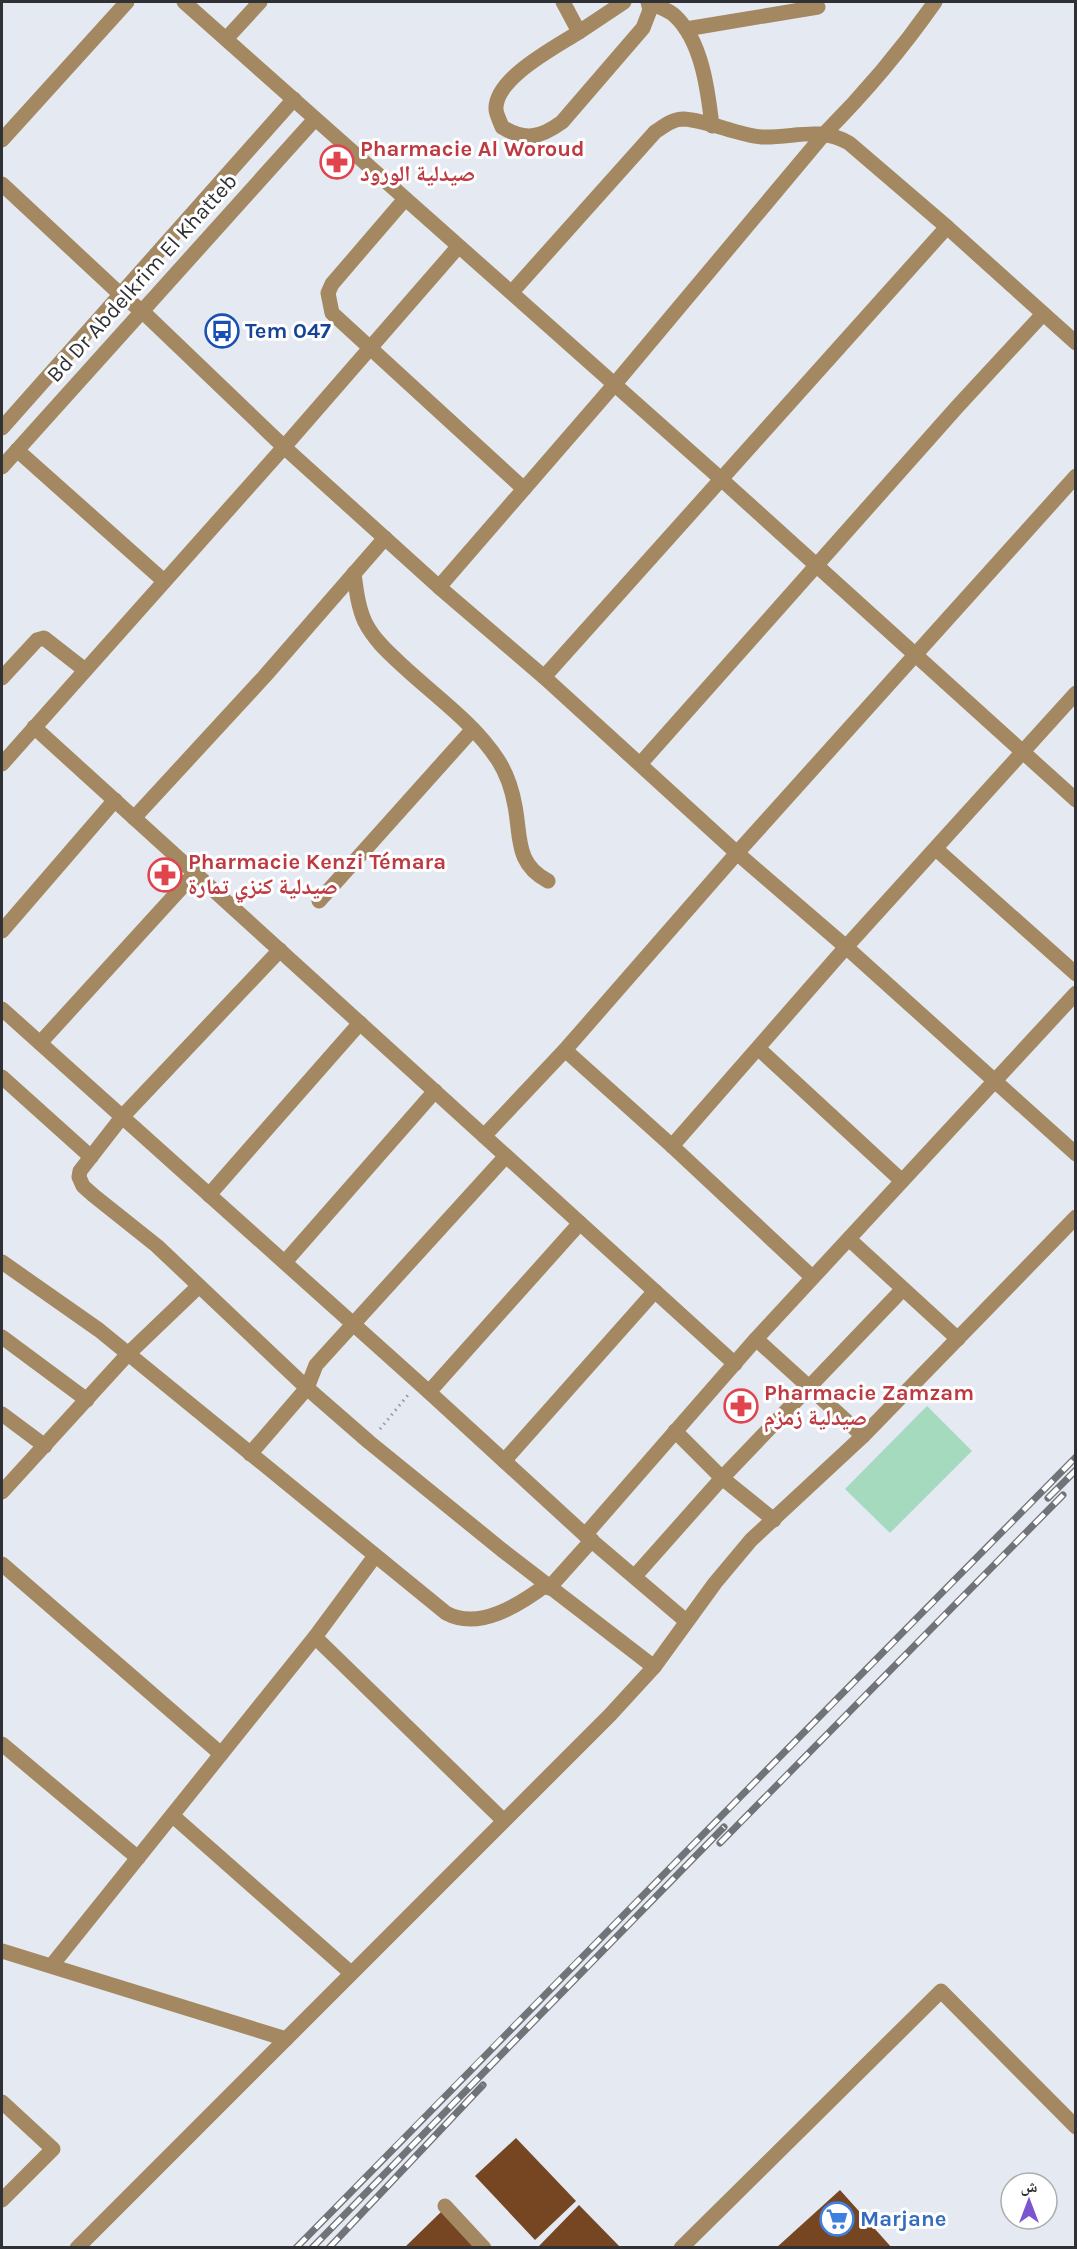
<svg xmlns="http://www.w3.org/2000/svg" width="1077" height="2249" font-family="Karla,'Noto Naskh Arabic',sans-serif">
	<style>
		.green { fill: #a5dabf }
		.building { fill: #754621 }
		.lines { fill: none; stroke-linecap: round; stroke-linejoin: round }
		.path { stroke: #93979d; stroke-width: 3; stroke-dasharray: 1.5 4.5; stroke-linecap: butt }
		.minor { stroke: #a48861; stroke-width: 15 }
		.rail-casing { stroke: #707378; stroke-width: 7 }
		.rail { stroke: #fff; stroke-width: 4.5; stroke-dasharray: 14; stroke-linecap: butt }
		.labels { text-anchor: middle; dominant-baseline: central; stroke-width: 6; stroke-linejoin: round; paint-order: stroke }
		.health-label { font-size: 22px; font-weight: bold; fill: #be3a42; stroke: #fff; text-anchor: start }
		.street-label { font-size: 22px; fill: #2f3134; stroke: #fff }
		.transit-label { font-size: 22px; font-weight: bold; fill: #164399; stroke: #fff; text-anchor: start }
		.shop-label { font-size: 22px; font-weight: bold; fill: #366cbe; stroke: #fff; text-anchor: start }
	</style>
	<rect width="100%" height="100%" fill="#e4e9f2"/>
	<polygon class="green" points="927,1406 972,1451 890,1533 845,1489"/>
	<g class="building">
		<polygon points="516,2138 576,2201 535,2240 475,2176"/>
		<polygon points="840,2190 892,2248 776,2248"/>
		<polygon points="579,2205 621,2248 540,2248 539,2246"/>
		<polygon points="443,2210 479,2248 404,2248"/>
	</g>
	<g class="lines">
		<polyline class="path" points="380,1429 408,1395"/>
		<g class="minor">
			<polyline points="184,2 721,479 1076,800"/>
			<polyline points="563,2 579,32 624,2"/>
			<path d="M649 3C657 6 667 9 674 15 702 40 708 91 712 126"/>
			<polyline points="686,29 818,7"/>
			<path d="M579 32C556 47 495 78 496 109 496 114 500 121 502 127 525 141 540 138 562 122L643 28 650 10 648 2"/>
			<polyline points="226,39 260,2"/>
			<polyline points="2,140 127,2"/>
			<polyline points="2,184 121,295 142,311 284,447 439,587 544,677 737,853 846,947 1076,1154"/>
			<polyline points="405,199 332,284 328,293 332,313 524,489"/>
			<path d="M512 292 655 132C664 126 672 119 684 119 711 121 736 135 762 137 795 138 818 126 849 143L947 227 1076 343"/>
			<polyline points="2,428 294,99"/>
			<polyline points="17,450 164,581"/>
			<polyline points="2,467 315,119"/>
			<path d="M354 573C356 589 358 607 365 622 374 640 389 653 404 667 435 696 474 723 498 760 507 774 512 789 515 806 521 837 515 864 548 881"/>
			<path d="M439 587 614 385 825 133C866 92 902 49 935 2"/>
			<polyline points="544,677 947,227"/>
			<polyline points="2,678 37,640 44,638 85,670"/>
			<polyline points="34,727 735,1364"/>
			<polyline points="641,763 957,407 1043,314"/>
			<polyline points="2,764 284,447 458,247"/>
			<polyline points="134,818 264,677 385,538"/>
			<polyline points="936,849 1076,974"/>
			<polyline points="319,901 473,729"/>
			<polyline points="2,931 115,800"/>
			<polyline points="2,1009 429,1392 585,1535 686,1621"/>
			<polyline points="40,1043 195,873"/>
			<polyline points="759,1049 902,1181"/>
			<polyline points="565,1050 672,1146 812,1277"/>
			<polyline points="2,1077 91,1157"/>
			<polyline points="484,1136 565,1050 737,853 1076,476"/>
			<polyline points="672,1146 846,947 1076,693"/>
			<polyline points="506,1156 316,1365 307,1388 369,1442 502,1550 654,1667"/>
			<polyline points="209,1195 360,1023"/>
			<polyline points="850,1240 958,1339"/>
			<path d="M2 1262 99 1330 446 1613C479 1631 519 1605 546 1585"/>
			<polyline points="285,1262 435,1091"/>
			<polyline points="2,1337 87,1400"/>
			<polyline points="756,1339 863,1436"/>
			<polyline points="429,1392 580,1223"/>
			<polyline points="2,1414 45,1446"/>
			<polyline points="675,1431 722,1478 774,1520"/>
			<polyline points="250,1454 307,1388 157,1246 93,1195 83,1186 79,1177 80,1171 122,1117 280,950"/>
			<polyline points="504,1461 655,1291"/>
			<polyline points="2,1492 128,1354 199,1286"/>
			<polyline points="585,1535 756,1339 1076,993"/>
			<polyline points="2,1564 221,1754"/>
			<polyline points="635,1576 722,1478 903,1289"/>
			<polyline points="549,1588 592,1540"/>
			<polyline points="315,1637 503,1820"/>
			<polyline points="2,1744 138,1858"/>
			<polyline points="173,1816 351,1973"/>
			<polyline points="2,1951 286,2039"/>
			<polyline points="52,1965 315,1637 375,1556"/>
			<polyline points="2,2102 53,2149 2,2200"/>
			<polyline points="445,2206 484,2248"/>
			<polyline points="77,2248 610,1715 654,1667 715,1583 751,1540 863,1436 1076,1217"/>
			<polyline points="681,2248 941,1991 1076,2127"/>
		</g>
		<defs>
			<g id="rail">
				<polyline points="1048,1498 1076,1470"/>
				<polyline points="720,1843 1063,1495"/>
				<path d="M296 2248C555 1983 816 1721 1076 1457"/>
				<polyline points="312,2248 724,1827"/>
				<polyline points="329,2248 483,2085"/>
			</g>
		</defs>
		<use href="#rail" class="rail-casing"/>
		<use href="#rail" class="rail"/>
	</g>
	<defs>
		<symbol id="pharmacy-ring" viewBox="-11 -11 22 22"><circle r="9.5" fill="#fff" stroke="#e0444e" stroke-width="1.5"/><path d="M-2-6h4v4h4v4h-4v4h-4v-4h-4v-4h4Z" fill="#e0444e"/></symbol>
		<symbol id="bus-ring" viewBox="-11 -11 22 22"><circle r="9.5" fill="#fff" stroke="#1a4fb4" stroke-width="1.5"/><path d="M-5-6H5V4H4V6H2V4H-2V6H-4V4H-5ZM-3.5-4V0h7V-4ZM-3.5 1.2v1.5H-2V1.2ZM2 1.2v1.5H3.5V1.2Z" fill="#1a4fb4"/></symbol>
		<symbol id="supermarket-ring" viewBox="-11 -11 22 22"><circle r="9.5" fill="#fff" stroke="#3f7fe0" stroke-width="1.5"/><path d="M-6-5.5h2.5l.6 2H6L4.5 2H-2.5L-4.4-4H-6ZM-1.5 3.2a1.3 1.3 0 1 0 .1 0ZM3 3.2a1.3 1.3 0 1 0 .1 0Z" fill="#3f7fe0"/></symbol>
	</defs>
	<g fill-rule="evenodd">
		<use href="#pharmacy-ring" x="318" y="143" width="38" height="38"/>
		<use href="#bus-ring" x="203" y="312" width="38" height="38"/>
		<use href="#pharmacy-ring" x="146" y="856" width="38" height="38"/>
		<use href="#pharmacy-ring" x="722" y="1387" width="38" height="38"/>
		<use href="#supermarket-ring" x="818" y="2200" width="38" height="38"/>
	</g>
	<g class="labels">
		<g class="health-label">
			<text x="360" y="149">Pharmacie Al Woroud<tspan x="360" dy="25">صيدلية الورود</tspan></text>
			<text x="188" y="862">Pharmacie Kenzi Témara<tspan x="188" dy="25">صيدلية كنزي تمارة</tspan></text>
			<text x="764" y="1393">Pharmacie Zamzam<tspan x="764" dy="25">صيدلية زمزم</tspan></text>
		</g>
		<g class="street-label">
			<text transform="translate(142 278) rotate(-48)">Bd Dr Abdelkrim El Khatteb</text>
		</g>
		<g class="transit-label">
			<text x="245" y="331">Tem 047</text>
		</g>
		<g class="shop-label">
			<text x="860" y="2219">Marjane</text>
		</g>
	</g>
	<rect width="1077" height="2249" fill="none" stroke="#2f3134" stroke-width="6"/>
	<g transform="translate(1029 2201)"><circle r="28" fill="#ffffff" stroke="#acadae" stroke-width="1.5"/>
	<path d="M0-4.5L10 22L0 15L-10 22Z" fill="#7a55cf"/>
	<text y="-9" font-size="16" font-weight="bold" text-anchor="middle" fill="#2f3134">ش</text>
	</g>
</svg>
